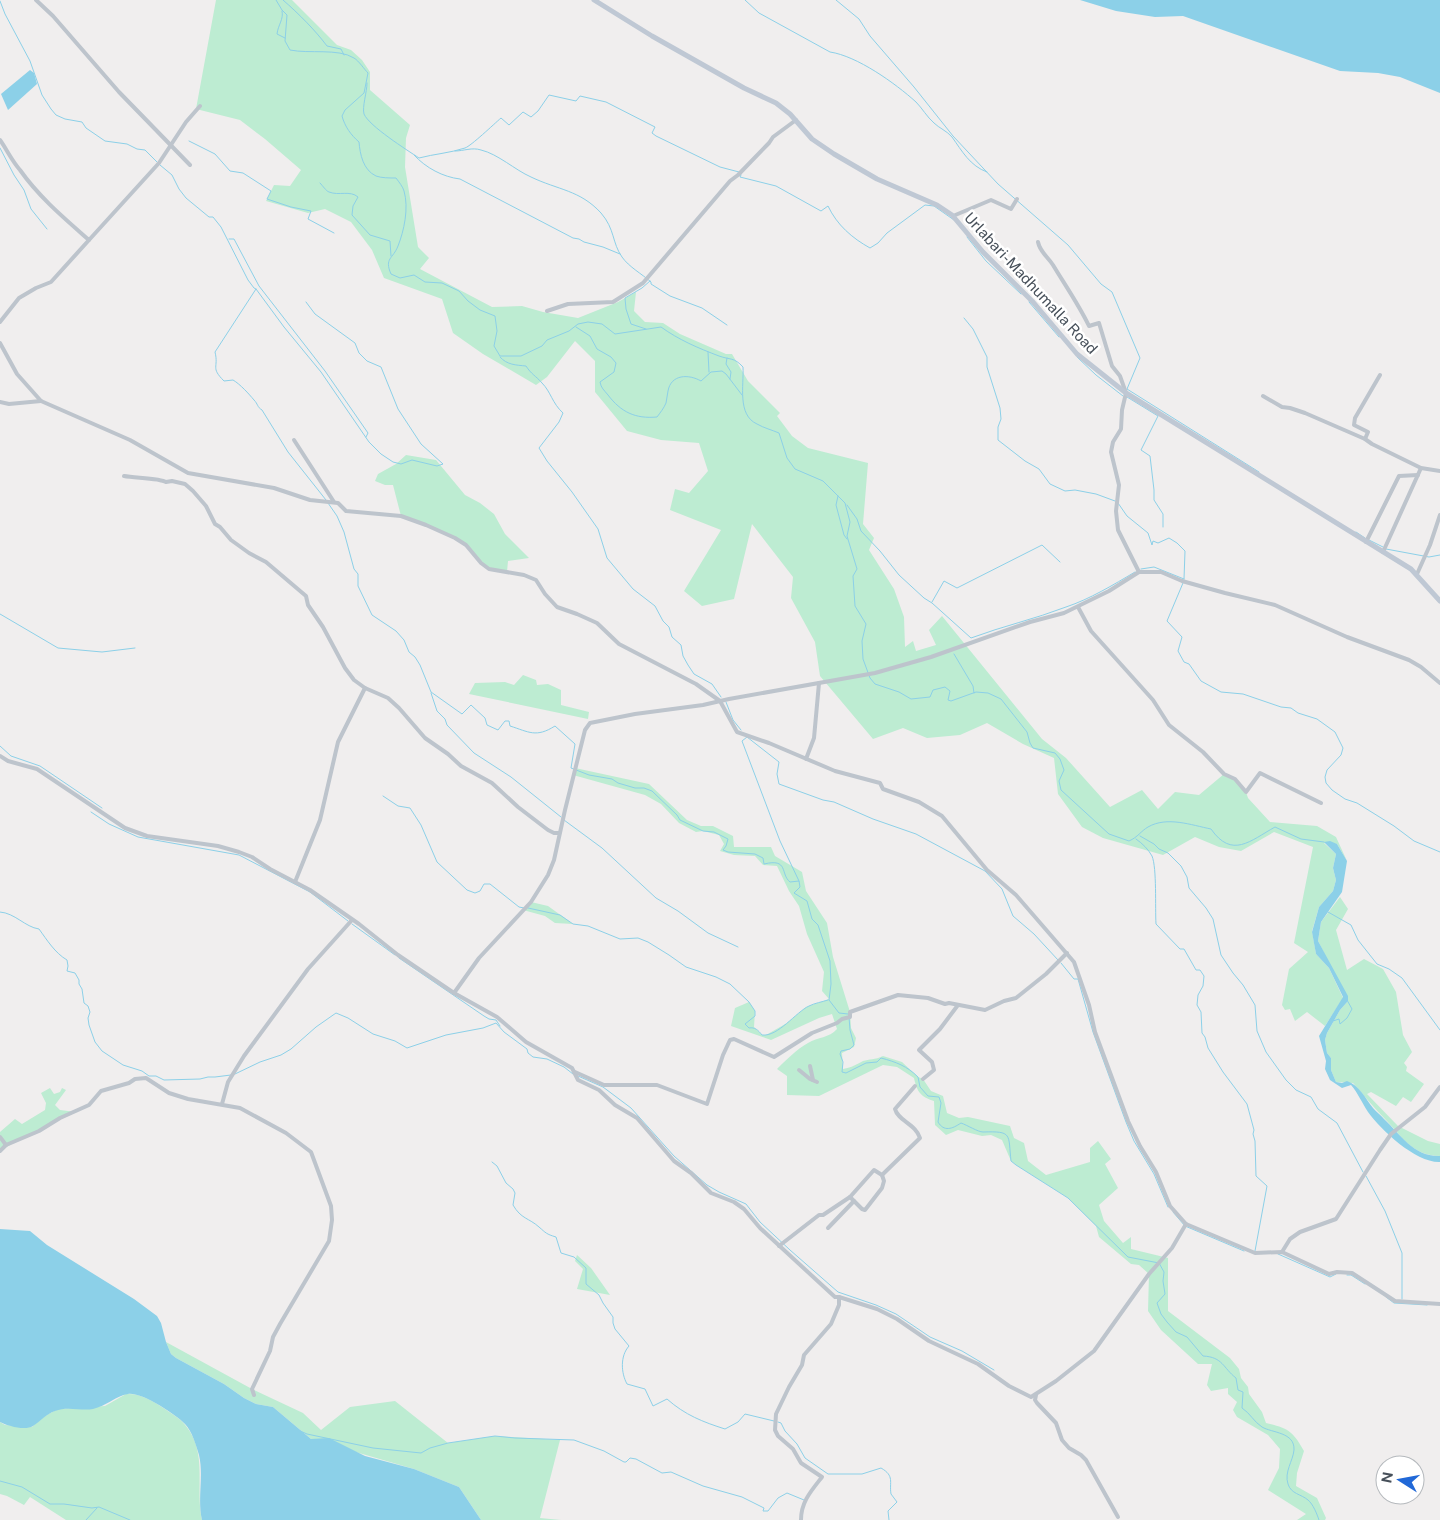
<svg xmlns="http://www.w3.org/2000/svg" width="1440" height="1520" font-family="'Public Sans',sans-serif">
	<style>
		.green { fill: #bdecd2 }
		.water { fill: #8cd0e8 }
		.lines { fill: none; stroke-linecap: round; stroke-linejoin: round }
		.stream { stroke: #8cd0e8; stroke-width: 1 }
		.street { stroke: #bdc4cc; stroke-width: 4 }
		.secondary { stroke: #bfc8d4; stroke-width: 5 }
		.labels { text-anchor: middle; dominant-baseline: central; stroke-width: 5; stroke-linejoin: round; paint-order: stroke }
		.street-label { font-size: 15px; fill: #47505a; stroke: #fff }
	</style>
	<rect width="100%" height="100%" fill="#f0eeee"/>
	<g class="green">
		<polygon points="216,0 292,0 337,45 351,50 362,60 370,72 370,90 410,125 406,138 405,167 418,247 429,258 420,269 492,307 522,306 543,312 578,318 618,302 636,292 634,311 645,322 663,323 680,334 726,354 732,354 748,381 780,413 777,416 792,436 808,448 868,463 863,524 874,538 869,550 894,589 904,617 905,647 913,641 916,651 936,645 929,630 942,616 1042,739 1066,758 1110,807 1142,790 1158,809 1175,792 1199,795 1224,774 1235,779 1246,792 1248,798 1270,822 1317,826 1336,837 1347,861 1337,844 1324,843 1336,854 1333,868 1336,880 1333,891 1319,907 1312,931 1316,954 1329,968 1343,998 1325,1026 1307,1012 1295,1021 1290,1009 1285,1010 1282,1005 1289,969 1308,952 1294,943 1313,847 1274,832 1241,851 1219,847 1195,837 1163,855 1103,838 1082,827 1058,794 1054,758 1023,744 987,723 960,735 927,738 903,728 873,739 820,676 815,642 791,598 793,577 752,524 734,599 702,606 684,591 721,530 670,510 675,489 689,493 708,471 699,443 661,440 627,431 595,392 595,361 575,341 547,377 536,385 483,354 453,333 442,299 384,278 372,250 351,222 325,209 308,213 266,201 274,185 290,186 301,170 265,139 240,120 196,109"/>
		<polygon points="406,455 436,460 465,495 480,503 494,514 505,534 529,558 508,561 507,572 489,569 466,545 455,538 401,516 393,485 385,485 375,481 378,474 396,464"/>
		<polygon points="523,675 536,680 537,685 548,684 561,690 561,705 589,712 588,719 469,694 475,683 505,682 514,685"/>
		<path d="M575 768 649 784 687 820 701 826H713L733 836 734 847H771L775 856 802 872 806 891 827 923 833 957 850 1012 851 1028 856 1038 854 1047 842 1053 843 1069C853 1067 855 1065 863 1061 869 1059 875 1060 883 1056L902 1062 918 1077 923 1079 931 1091 943 1096 947 1113 959 1118 968 1117 1010 1126 1014 1138 1024 1143 1028 1161 1046 1175 1090 1162V1148L1098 1141 1111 1159 1105 1164 1118 1188 1099 1205 1104 1221 1123 1243 1131 1237V1249L1168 1258V1311L1230 1358 1239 1369 1241 1378 1248 1387 1249 1394 1262 1412 1266 1423C1288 1428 1293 1431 1304 1451L1297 1473 1296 1486 1317 1498 1326 1518 1325 1520H1297L1306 1514 1268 1490 1279 1468 1280 1449 1268 1435 1237 1417 1233 1410 1237 1402 1228 1394V1388L1211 1391 1207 1385 1212 1364H1198L1161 1330 1148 1311 1149 1274 1139 1265 1131 1264 1099 1237 1096 1226 1068 1198 1016 1165 1011 1161 1002 1140 991 1135 982 1136 958 1130 946 1135 935 1125 934 1101C921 1097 917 1092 914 1078L897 1067 883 1065 819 1096 787 1095V1076L777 1069C786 1060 797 1049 808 1043 818 1037 829 1038 837 1029L832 1014 819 1018 771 1040 731 1026 735 1008 749 1002 755 1011 754 1027 762 1035H766L787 1023 806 1007 829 999 822 991 824 972 807 934 799 906 789 891 777 866 763 865 755 856 734 855 720 851 724 844 719 835 703 831 696 832 679 823 661 804 645 795 573 775Z"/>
		<path d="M1340 897 1348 909 1336 930 1347 970 1364 959 1383 969 1396 992 1403 1035 1412 1052 1404 1063 1407 1067 1406 1071 1424 1084 1411 1102 1403 1097 1396 1106 1371 1092 1367 1094 1398 1126 1428 1141 1440 1144V1156C1412 1156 1401 1135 1384 1118 1373 1107 1364 1095 1353 1083L1336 1082 1331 1070V1058L1327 1053 1325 1040 1327 1033 1340 1010 1348 1001 1318 941 1321 922Z"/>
		<polygon points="531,902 548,906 573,924 555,923 545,916 523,910"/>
		<polygon points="50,1088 54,1094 60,1092 62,1088 66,1090 55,1105 60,1110 76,1112 20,1139 0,1151 0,1132 15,1119 22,1124 45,1110 46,1103 41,1093"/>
		<polygon points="577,1255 591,1268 610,1295 577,1289 583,1269 575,1261"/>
		<polygon points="166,1342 252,1389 303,1413 321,1430 350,1407 395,1401 448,1443 495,1436 560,1440 540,1518 561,1520 481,1520 459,1487 414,1469 311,1439 273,1407 256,1404 244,1398 224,1384 176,1358 171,1354"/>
		<path d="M126 1394C140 1393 153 1401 165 1409 172 1414 181 1419 186 1426 208 1454 195 1488 202 1520H66L30 1497 24 1505 7 1496 0 1494V1422L5 1425 32 1427C41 1419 48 1413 59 1409L105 1406Z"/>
	</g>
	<g class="water">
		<polygon points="1080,0 1440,0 1440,93 1400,77 1378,73 1340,71 1183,16 1155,17 1116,11"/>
		<polygon points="30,70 34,73 37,84 8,110 1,94"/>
		<path d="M1330 841 1337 844 1347 861 1342 892 1321 922 1318 941 1348 996V1001L1340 1010 1327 1033 1325 1040 1327 1053 1331 1058V1070L1336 1082 1342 1083 1347 1081C1359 1085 1365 1098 1373 1108 1376 1112 1381 1115 1384 1119 1401 1135 1414 1157 1440 1156V1162C1416 1163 1381 1130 1368 1112 1362 1103 1358 1093 1351 1085L1342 1088 1330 1080 1325 1069 1326 1061 1319 1036 1343 997 1329 968 1316 954 1312 932 1319 907 1333 891 1336 880 1333 868 1336 854 1324 842Z"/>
		<path d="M0 1229 30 1231 47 1245 134 1299 157 1316 161 1323 166 1342 171 1354 176 1358 224 1384 244 1398 256 1404 273 1407 311 1439 329 1438 365 1456 414 1469 459 1487 481 1520H202C197 1499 204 1476 199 1455 196 1445 192 1431 185 1424 175 1414 142 1392 128 1394 116 1396 106 1406 93 1409 81 1411 67 1406 55 1411 46 1414 41 1421 33 1426 25 1431 8 1426 0 1422Z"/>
	</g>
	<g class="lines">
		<g class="stream">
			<path d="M276 0 282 10 287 15 285 41 290 50C309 54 338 48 354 58 359 61 364 69 368 73L364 93 345 110 342 116C345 127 351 135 359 142 360 154 363 170 376 176 381 178 390 178 396 178 399 182 403 187 404 191 409 208 404 231 398 246 393 259 384 258 391 274L400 278 414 275 425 282 442 283 459 291 468 301 480 310 495 316 497 331 494 346 500 356H521L542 346 547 340 569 331 578 324 588 322 602 324 615 334 661 327C679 340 698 348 719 356 730 360 734 357 743 367 744 385 737 415 757 424 764 428 772 430 779 433L787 458 795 469 823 481 845 503 850 522 847 536 857 569 853 576 855 606 866 624 862 641 863 659 870 678 875 684 899 692 911 699 930 697 933 690 945 687 950 691 948 700 951 701 976 692 988 693 1001 699 1027 732 1030 743 1033 748 1055 753 1060 759 1064 770 1059 781 1061 790 1109 834 1129 841C1138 837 1141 831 1148 827 1167 816 1191 825 1211 829 1232 859 1250 841 1275 827L1301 839 1324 842"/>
			<path d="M283 0C299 14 315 30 327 46L341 49 344 55"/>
			<path d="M745 0 759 13 830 52C857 56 895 83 916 102 922 108 927 117 934 123 939 128 947 131 952 137 962 151 970 166 987 172"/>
			<polyline points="836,0 859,19 870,36 914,87 953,136 998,184 1068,245 1101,284 1112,292 1140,358 1127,389 1259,472"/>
			<polyline points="0,1 5,14 30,61 42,95 51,109 56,115 65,119 82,122 86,128 105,141 127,144 137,149 145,150 157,162"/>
			<path d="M282 11C284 19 278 25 277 34L285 38"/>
			<path d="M367 83C367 92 362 107 364 114 369 126 407 150 419 158 434 154 450 153 465 148 471 146 494 124 501 118L509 125 523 112 531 117 538 111 549 95 576 101 580 96 606 102 655 127 652 133 656 136 720 167 739 172"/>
			<polyline points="189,141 215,154 230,171 243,173 271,191 267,199 291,207 311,211 308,219 334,233"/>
			<polyline points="0,148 14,175 24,190 31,209 47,229"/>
			<path d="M455 151C464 151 472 147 481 150 498 154 515 170 531 177 558 190 580 190 601 213 615 229 612 243 622 257 629 267 642 274 651 282V284L670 296 702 308 727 325"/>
			<path d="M414 155C426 168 443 177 460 179L573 238 579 239 584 242 603 247 620 254"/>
			<polyline points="160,165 172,175 179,189 186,198 209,217 213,217 221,227 248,280 254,288 256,289 284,327 321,372 369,442 381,454 393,462 401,464 412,460 437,466 443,464 421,444 398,409 381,367 367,361 359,353 355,343 315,314 306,302"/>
			<path d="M741 175 740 177 776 186 821 211 828 206C837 225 852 238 870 248L878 243 887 233 925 205 934 206 954 220"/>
			<path d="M320 183C323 186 326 191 329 192 339 196 350 190 358 197L353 206 352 215 370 235 390 241 391 256"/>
			<polyline points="967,237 986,261 1021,294"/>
			<polyline points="229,239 234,239 259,286 325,371 368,433 366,437"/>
			<path d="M256 289 215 352C219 368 210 367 224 381L233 380C240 384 249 394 254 400 258 404 257 407 262 410L288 452 326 500"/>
			<polyline points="1029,302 1059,337"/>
			<polyline points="964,318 973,329 987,357 987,367 1000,408 1001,419 998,427 998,440 1025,461 1039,469 1050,484 1065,491 1075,490 1096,494 1115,501"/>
			<path d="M576 327 590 336 597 349 611 357 616 363 614 372 600 382C601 388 604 390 608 395 621 412 635 419 657 417 660 413 664 408 666 403 667 399 667 395 668 391 671 374 689 374 701 381L711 372 722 371 726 374 742 395"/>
			<polyline points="646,329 631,324 626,309 625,298 642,288 650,281"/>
			<polyline points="708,352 709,372"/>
			<path d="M500 357C507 365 516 365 526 366 531 374 536 376 542 383 551 392 552 403 563 413L559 422 539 448 547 461 572 492 598 529 607 558 633 589 655 606 663 621 669 627 672 637 681 645 683 656 688 665 694 674 712 684 721 697"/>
			<polyline points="1077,357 1096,375 1123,396"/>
			<polyline points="727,358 726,364 731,372 730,379"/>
			<polyline points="1127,397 1158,416 1141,450 1150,456 1154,490 1154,500 1163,514 1163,527"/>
			<polyline points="838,496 836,505 844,535 847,539"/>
			<path d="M328 503 337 516 344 532 354 569 358 574V586L372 615 396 631 404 640 409 652 415 657 420 665 431 692 462 714 471 705 485 718 487 725 498 730 505 721H509L510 726C529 732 536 738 555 726L575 744 571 768 589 775 612 779 618 783 635 788H644L652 791 677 815 680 820 703 831 714 832 728 839 726 846 723 850 728 852 755 854 763 858 764 864C789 858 780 874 790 882L799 881 800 887 794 893 807 901 812 919 818 925 830 961 831 984 829 1000 839 1013 848 1014"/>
			<polyline points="1118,503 1127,516 1148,533 1152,545 1153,541 1158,543 1169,538 1177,543 1185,551 1184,579"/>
			<path d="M847 505 857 519 861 531 880 551 899 575 924 598 932 603 971 638C1003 626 1035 619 1066 607 1090 599 1113 585 1135 572"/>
			<polyline points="1356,532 1365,538"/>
			<polyline points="1369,540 1383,547"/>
			<polyline points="1386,549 1429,557 1440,555"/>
			<polyline points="1141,569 1154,567 1184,579"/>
			<polyline points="1183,583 1167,621 1182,637 1178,651 1184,662 1189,664 1201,681 1221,692 1243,694 1281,707 1291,708 1298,713 1317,719 1335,732 1343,748 1341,755 1327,770 1325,777 1326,783 1332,790 1345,799 1357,803 1394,826 1414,841 1440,852"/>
			<polyline points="932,602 944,581 957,588 1042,545 1060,562"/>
			<polyline points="0,614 58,648 102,652 135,648"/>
			<polyline points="954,654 973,686 974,693"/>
			<polyline points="431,693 437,711 445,719 447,725 474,753 511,777 561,817"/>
			<polyline points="726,702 733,720 741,730"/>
			<polyline points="0,746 11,756 40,766 102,808"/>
			<polyline points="383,796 398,806 410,808 421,825 437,862 467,890 475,893 480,891 484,884 490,884 519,907 524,908"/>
			<polyline points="91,812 109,824 138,837 239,855 310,892 348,921"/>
			<polyline points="564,820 602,848 656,898 678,911 708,933 738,947"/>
			<polyline points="1140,836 1154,844 1159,849 1168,853 1181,866 1187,877 1189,888 1206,908 1213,919 1221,955 1233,973 1243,985 1255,1005 1257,1031 1266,1052 1286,1080 1296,1090 1311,1097 1318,1109 1337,1123 1363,1172"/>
			<path d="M1136 839C1143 844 1148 849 1152 856 1157 868 1155 908 1156 924L1180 949H1184L1196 970H1200L1204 976 1203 986 1198 995 1197 1005 1201 1012 1202 1033 1205 1037 1208 1048 1223 1072 1247 1104 1254 1130 1253 1134 1255 1141 1256 1176 1267 1186 1255 1251"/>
			<polyline points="799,881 780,841 742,741 747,737 779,762 777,774 779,784 823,800 834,802 873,819 916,834 985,871 1002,889 1013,916 1034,934 1058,960"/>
			<path d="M528 908 560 915 573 924 588 926 620 939 638 938 648 942 669 955 686 967 716 977 730 984 749 1002 755 1011V1016L745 1024 749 1028C755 1027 758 1030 762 1035 778 1037 796 1012 809 1006 815 1003 822 1002 828 1000"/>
			<path d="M0 912C15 913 25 927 39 929 47 940 55 953 67 960L68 966 67 971 75 973 79 980V984L82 989 84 1003 88 1006 90 1012 88 1018 89 1025 95 1042 102 1051 123 1065 142 1071 149 1076H156L164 1080 200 1079 208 1077H215L231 1075"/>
			<polyline points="1328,912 1351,925 1358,940 1377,964 1389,969 1402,978 1440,1030"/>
			<polyline points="352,924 395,955"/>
			<polyline points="399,958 484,1016 489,1019 496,1020 500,1026"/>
			<polyline points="1061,963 1074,979 1078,979 1093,1032 1126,1122 1134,1141 1154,1174 1168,1207"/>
			<path d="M849 1017 850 1030 854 1045 850 1049 841 1051 840 1054 843 1062 842 1072 846 1073 866 1063 877 1062 881 1058C896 1062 907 1066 918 1077L920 1087 928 1096 939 1097 941 1103 938 1122C944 1132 952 1129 961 1123 967 1125 978 1132 983 1132 1013 1131 1008 1134 1011 1161L1016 1165 1068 1198 1128 1257 1159 1263 1164 1272 1163 1281 1165 1294 1157 1303 1161 1314 1167 1322 1176 1332 1187 1337 1203 1356C1223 1357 1223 1368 1236 1378L1238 1390 1243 1392 1242 1408C1250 1413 1254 1422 1262 1427 1272 1433 1295 1432 1294 1450 1293 1461 1284 1472 1288 1484 1291 1494 1301 1494 1308 1500 1313 1504 1317 1514 1319 1520"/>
			<polyline points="1333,1021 1339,1019 1340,1024 1347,1018 1352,1009 1347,1000"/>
			<polyline points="235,1074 260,1062 281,1055 291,1049 316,1027 336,1013 348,1018 373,1034 395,1041 407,1048 446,1035 483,1028 496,1023 504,1032 527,1049 528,1053 533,1057 547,1059 564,1067 573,1074"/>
			<polyline points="578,1076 603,1087 631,1108 674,1156 707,1185 719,1192 746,1204 760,1222 790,1250 838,1292 876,1305 896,1314 930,1337 962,1351 994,1370"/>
			<path d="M492 1162 497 1166 506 1183 513 1189 515 1193 513 1205C521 1219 529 1218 539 1227 546 1233 546 1234 556 1237L561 1253 574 1257 586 1268V1284L599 1295 603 1303 613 1317V1323L615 1329 629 1346C620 1356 621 1373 627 1384L645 1389 653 1406 667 1399C685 1415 703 1422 725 1429L738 1422 745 1414 774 1421"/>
			<polyline points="1366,1176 1385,1211 1402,1253 1402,1299"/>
			<polyline points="1173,1212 1185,1226 1244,1251"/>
			<polyline points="1278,1254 1330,1277 1336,1274"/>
			<polyline points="1347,1275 1351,1275 1365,1284"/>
			<polyline points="1386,1297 1394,1303 1427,1305"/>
			<path d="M778 1422 781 1423 785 1431 797 1444 805 1458 828 1474H862L881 1468C895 1476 889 1482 891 1494L897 1502 888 1511 889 1520"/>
			<polyline points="298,1430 307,1434 373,1448 421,1453 430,1448 448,1443 495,1436 515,1438 574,1440 604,1451 624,1462 626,1462 630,1458 636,1459 662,1473 671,1472 703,1486 742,1497 764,1508 763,1511 768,1511 778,1498 787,1493 804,1500"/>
			<polyline points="0,1481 22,1487 50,1504 64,1504 92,1508 99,1507 130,1520"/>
			<polyline points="86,1520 97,1508"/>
		</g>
		<g class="street">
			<polyline points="36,0 53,16 119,92 190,165"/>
			<path d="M0 140C7 150 12 161 20 170 39 197 64 218 89 240L159 163 186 122 200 106"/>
			<polyline points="953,216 991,200 1011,209 1017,199"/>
			<path d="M1038 242C1040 252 1047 256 1053 265 1065 285 1079 305 1089 326L1099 323 1112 366 1120 376 1126 393 1122 410 1121 429 1113 442 1111 452 1119 485 1116 511 1118 530 1139 572"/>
			<polyline points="547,311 568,304 613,302 643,283 730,181 738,175 769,143 773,137 796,120"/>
			<polyline points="0,322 19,298 36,288 51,282 89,240"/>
			<polyline points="0,343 17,374 41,401 130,440 188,473 274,488 310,500 338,503 346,511 401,516 426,525 455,538 466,545 481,563 489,569 524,575 536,580 545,594 557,607 577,614 597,623 619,644 696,684 720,701 737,732 769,743 835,771 880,783 883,789 919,802 942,816 987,870 1016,895 1074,962 1089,1005 1095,1032 1128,1121 1140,1146 1156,1172 1170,1206 1186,1224 1255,1253 1282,1252 1329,1274 1337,1272 1352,1273 1395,1301 1440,1304"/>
			<polyline points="1380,375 1355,418 1354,425 1368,432 1365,439 1372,444 1421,468 1440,471"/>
			<polyline points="1263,396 1282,407 1290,408 1305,413 1365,439"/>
			<polyline points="0,402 9,404 41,401"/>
			<polyline points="294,440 334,502"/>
			<path d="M124 476C135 478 160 478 166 482L172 481 185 484 193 491 206 506 215 524 220 527 231 540 249 553 266 562 306 596 308 605 323 627 345 668 354 680 365 688 388 698 399 708 425 738 448 754 461 766 492 783 518 807 548 830 554 833H559"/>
			<polyline points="1366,542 1399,476 1418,475"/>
			<polyline points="1383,552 1421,468"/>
			<polyline points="1417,574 1430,545 1440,515"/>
			<polyline points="1078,607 1091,631 1153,700 1169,725 1203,752 1224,774 1235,779 1246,792 1260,773 1321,803"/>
			<path d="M0 756 8 761 37 769 125 828 147 836 218 846 239 852 252 857 270 869 310 890 359 924 398 955 454 993 497 1017 526 1042 572 1068 578 1080 599 1090 615 1105 637 1118 674 1161 691 1173 711 1193 734 1202 744 1209 760 1228 835 1297H839V1305L831 1324 804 1355 802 1365 789 1387 776 1414 775 1430 778 1436 793 1449 801 1463 822 1477C811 1491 801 1502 801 1520"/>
			<polyline points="806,759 814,738 819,683"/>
			<polyline points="295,882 320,820 338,742 365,688"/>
			<polyline points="454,993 479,958 531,902 548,875 554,860 565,810 585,730 590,723 635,714 703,705 729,699 875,673 931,657 1030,622 1064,613 1109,591 1139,572 1161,572 1182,581 1225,593 1275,605 1347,637 1409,660 1421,667 1440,683"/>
			<polyline points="810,1066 813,1080"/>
			<polyline points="799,1070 810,1079 817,1082"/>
			<polyline points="575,1072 604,1085 657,1085 707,1104 723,1055 730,1040 734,1039 774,1057 812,1033 837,1023 842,1019 850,1017 850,1012 898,995 928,998 945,1004 949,1003 985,1010 1004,1001 1016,998 1046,974 1067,953"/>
			<polyline points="923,1079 934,1070 932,1062 919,1050 940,1029 958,1005"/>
			<polyline points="222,1104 228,1082 244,1056 308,969 352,920"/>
			<polyline points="0,1137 6,1145"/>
			<polyline points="0,1151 6,1145 39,1131 60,1118 89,1105 101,1091 129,1083 135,1079 146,1078 169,1093 188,1099 240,1108 286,1133 311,1152 331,1206 332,1220 329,1241 280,1324 273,1337 270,1351 252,1389 254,1395"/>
			<polyline points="850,1197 862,1209 865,1210 882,1188 884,1181 882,1175"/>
			<polyline points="828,1228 854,1201"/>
			<path d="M779 1246 819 1215H823L850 1197 874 1170 882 1175 920 1138C916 1124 898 1121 895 1109L915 1086"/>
			<polyline points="1282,1252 1290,1239 1300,1232 1336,1219 1380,1150 1391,1134 1425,1107 1440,1087"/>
			<polyline points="839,1297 877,1309 897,1319 929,1341 978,1364 1009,1386 1031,1397 1056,1381 1094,1351 1149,1274 1172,1248 1186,1224"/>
			<polyline points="1036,1395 1035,1400 1037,1403 1056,1423 1062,1440 1069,1448 1081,1455 1086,1460 1118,1517"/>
		</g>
		<polyline class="secondary" points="594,0 652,36 744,88 776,103 790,114 812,139 834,154 877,179 937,205 952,215 983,252 1033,302 1077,354 1126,393 1411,569 1440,601"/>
	</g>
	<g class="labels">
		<g class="street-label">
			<text transform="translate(1031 283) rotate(47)">Urlabari-Madhumalla Road</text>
		</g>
	</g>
	<g transform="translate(1400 1480) rotate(281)"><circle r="24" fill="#ffffff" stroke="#b5b9bd"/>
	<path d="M0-4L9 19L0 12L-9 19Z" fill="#2168d7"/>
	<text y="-8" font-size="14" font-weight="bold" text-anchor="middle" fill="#47505a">N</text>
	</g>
</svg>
